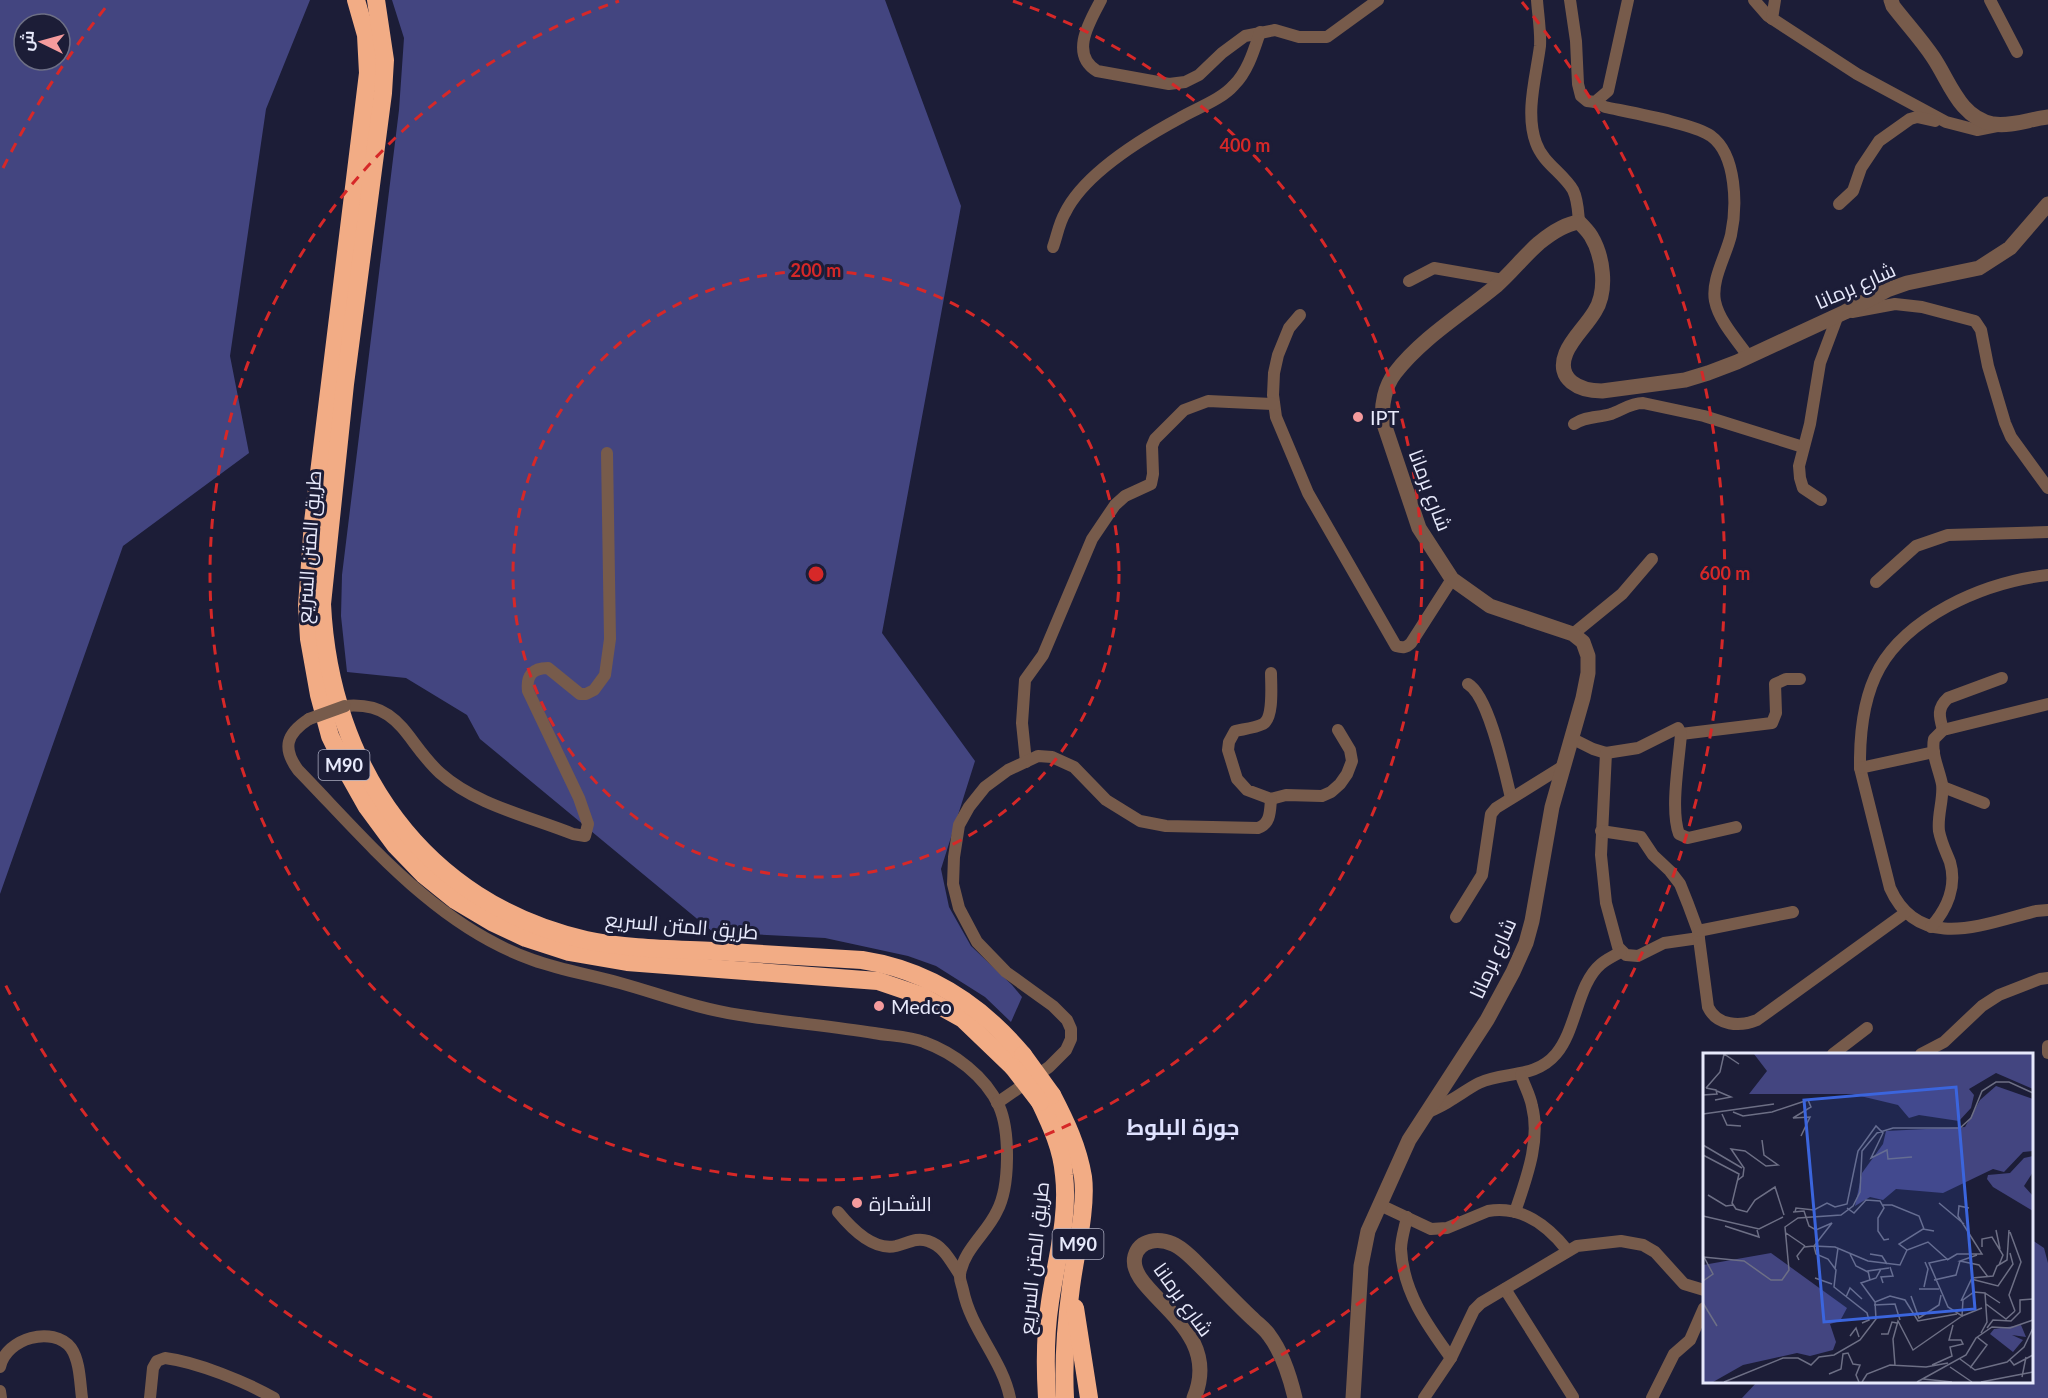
<svg xmlns="http://www.w3.org/2000/svg" width="2048" height="1398" font-family="Lato,Cairo,sans-serif">
	<style>
		.forest { fill: #434580; fill-rule: evenodd }
		.lines { fill: none; stroke-linecap: round; stroke-linejoin: round }
		.minor { stroke: #775b4b; stroke-width: 12 }
		.tertiary { stroke: #775b4b; stroke-width: 15 }
		.motorway { stroke: #f2ac85; stroke-width: 18 }
		.minor-bridge { stroke: #775b4b; stroke-width: 12 }
		.motorway-bridge { stroke: #f2ac85; stroke-width: 18 }
		.ring { fill: none; stroke: #d62828; stroke-width: 3; stroke-dasharray: 10 8 }
		.poi-dot { fill: #f59b9d; stroke: #1c1d37; stroke-width: 2 }
		.labels { text-anchor: middle; dominant-baseline: central; stroke-width: 6; stroke-linejoin: round; paint-order: stroke }
		.shield { fill: #1c1d37; stroke: #aaacc0; stroke-width: 1.5 }
		.shield-label { font-size: 18px; font-weight: bold; fill: #e7e9fb }
		.street-label { font-size: 20px; fill: #e7e9fb; stroke: #1c1d37 }
		.poi-label { font-size: 20px; fill: #e7e9fb; stroke: #1c1d37; text-anchor: start }
		.quarter-label { font-size: 22px; font-weight: bold; fill: #dfe2ff; stroke: #1c1d37 }
		.inset-road { fill: none; stroke: #6d6f85; stroke-width: 1.5 }
		.view { fill: #3b65dd; fill-opacity: 0.15; stroke: #3b65dd; stroke-width: 3 }
		.inset-edge { fill: none; stroke: #e7e9fb; stroke-width: 3 }
		.centre { fill: #d62828; stroke: #1c1d37; stroke-width: 3 }
		.ring-label { font-size: 18px; text-anchor: middle; font-weight: bold; fill: #d62828; stroke: #1c1d37; stroke-width: 6; stroke-linejoin: round; paint-order: stroke }
	</style>
	<rect width="100%" height="100%" fill="#1c1d37"/>
	<g class="forest">
		<path d="M0 0H310L266 109 230 356 249 453 123 546 0 894ZM24 24H60V60H24Z"/>
		<polygon points="392,0 885,0 961,206 882,633 975,761 941,869 949,907 971,946 1012,985 1022,997 1011,1022 985,997 936,966 908,956 825,938 713,932 480,739 467,715 406,678 347,672 341,616 342,575 399,110 404,38"/>
		<polygon points="2032,1240 2044,1248 2048,1263 2048,1398 1742,1398 1757,1382 2032,1382"/>
	</g>
	<g class="lines">
		<g class="minor">
			<path d="M1101 0C1090 21 1069 54 1097 71L1169 84 1185 82 1199 75 1222 53 1245 36 1275 30 1299 37H1327L1378 0"/>
			<path d="M1537 0C1538 15 1541 32 1540 46 1536 77 1525 113 1536 143 1543 163 1563 173 1573 190 1578 200 1578 211 1579 222"/>
			<polyline points="1570,0 1576,41 1578,84 1581,96 1587,101 1595,102 1608,91 1628,0"/>
			<polyline points="1754,0 1768,16 1857,74 1946,122 1977,130 1997,126"/>
			<polyline points="1990,0 2017,52"/>
			<polyline points="1772,19 1775,0"/>
			<path d="M1595 102 1605 107C1628 112 1696 124 1711 136 1737 155 1737 207 1731 235 1726 256 1711 280 1715 301 1719 321 1737 340 1748 356"/>
			<polyline points="1839,204 1853,191 1861,168 1879,141 1910,119 1917,117 1935,121"/>
			<path d="M1053 247C1057 236 1059 223 1065 213 1084 174 1143 138 1180 118 1197 108 1221 100 1234 85 1248 71 1254 50 1260 32"/>
			<polyline points="1409,281 1434,268 1503,280"/>
			<polyline points="1852,312 1895,304 1922,307 1975,321 1981,330 1988,366 2005,423 2011,437 2048,488"/>
			<path d="M1300 315 1289 328 1278 355 1274 373 1273 395 1276 417 1308 493 1396 646C1403 648 1406 648 1411 643L1452 579"/>
			<path d="M1574 424C1586 416 1598 418 1611 414 1622 410 1631 403 1643 403L1704 416 1803 447"/>
			<polyline points="1821,500 1803,488 1800,478 1799,466 1810,424 1820,363 1838,315"/>
			<path d="M2048 575C2012 579 1980 589 1948 606 1882 642 1861 684 1860 758V768L1890 888C1919 953 1984 924 2036 911L2048 910"/>
			<polyline points="1876,582 1916,546 1948,535 2048,532"/>
			<polyline points="1573,634 1622,594 1652,559"/>
			<path d="M1271 673C1271 685 1274 718 1263 724 1255 728 1244 729 1235 731L1229 742 1228 750 1237 779 1247 790 1271 799 1286 795 1322 796 1331 792 1340 784 1347 774 1352 761 1350 750 1338 730"/>
			<path d="M1468 684C1489 696 1505 773 1511 798"/>
			<path d="M345 706C401 701 405 741 440 773 476 805 528 816 573 834L585 836 588 824 579 798 528 691C526 675 533 668 548 668L580 694H586L594 690 605 675 610 639 607 453"/>
			<path d="M309 719C286 734 282 748 298 770 368 842 436 926 533 960 561 970 591 975 620 983 660 994 698 1009 740 1015 784 1022 829 1026 874 1033 890 1036 909 1036 924 1042 954 1053 985 1076 999 1106 1010 1131 1010 1187 997 1211 987 1233 964 1249 960 1274 959 1279 962 1285 963 1290 971 1330 1002 1359 1010 1398"/>
			<path d="M1943 730C1939 716 1937 708 1948 698L2002 678"/>
			<polyline points="1681,734 1772,723 1776,713 1775,684 1786,679 1800,679"/>
			<path d="M1571 738 1593 749 1606 753 1638 748 1678 728 1681 734C1679 761 1670 810 1679 834L1688 838 1736 827"/>
			<polyline points="1606,753 1601,855 1606,903 1618,947 1626,955 1638,956 1664,943 1699,938"/>
			<polyline points="1026,762 1022,723 1025,680 1043,655 1092,539 1115,505 1125,496 1151,484 1153,474 1152,446 1155,439 1184,410 1208,401 1274,404"/>
			<polyline points="1860,768 1934,752"/>
			<polyline points="1943,787 1984,803"/>
			<path d="M1601 831 1641 837 1653 855 1670 871 1680 884 1688 904 1698 931 1708 1007C1717 1026 1740 1027 1757 1020L1905 913"/>
			<polyline points="1456,917 1482,875 1491,814 1496,808 1562,767"/>
			<path d="M1931 927C1947 909 1957 886 1950 862 1946 852 1941 842 1939 831 1937 815 1944 799 1942 784 1939 769 1931 754 1934 739L1943 730 2048 704"/>
			<polyline points="1698,931 1793,912"/>
			<polyline points="2048,1046 2048,1053"/>
			<polyline points="1833,1054 1867,1028"/>
			<polyline points="1921,1054 1944,1042 1982,1006 1999,995 2040,979 2048,978"/>
			<path d="M997 1103 1049 1067 1066 1050 1071 1039V1029L1067 1020 1053 1006 1006 972 977 942 959 908 953 884 954 857 959 825 969 807 985 787 1008 770 1038 756 1052 757 1074 767 1106 800 1140 821 1166 826 1258 828C1271 824 1270 810 1271 799"/>
			<path d="M1426 1113C1435 1109 1444 1105 1451 1100 1460 1095 1469 1088 1479 1083 1504 1071 1535 1079 1556 1054 1577 1029 1577 984 1601 964 1607 959 1615 955 1621 952"/>
			<path d="M1380 1205 1431 1229 1447 1228 1488 1211C1521 1205 1548 1226 1567 1250"/>
			<path d="M838 1212C851 1228 873 1251 896 1246 908 1243 916 1237 928 1241 944 1246 951 1262 960 1275"/>
			<path d="M1515 1212C1526 1179 1541 1141 1532 1106 1530 1095 1524 1085 1521 1075"/>
			<path d="M1407 1217C1405 1227 1401 1239 1401 1249 1403 1292 1427 1325 1451 1358"/>
			<polyline points="1505,1289 1573,1397"/>
			<path d="M0 1367C6 1338 53 1325 71 1348 80 1361 80 1383 82 1398"/>
			<polyline points="0,1391 1,1398"/>
			<path d="M150 1398 153 1368 157 1361 165 1358C197 1362 246 1382 274 1398"/>
			<polyline points="1424,1398 1451,1358 1474,1310 1481,1303 1577,1246 1621,1241 1643,1245 1655,1252 1684,1284 1704,1290"/>
			<polyline points="1652,1398 1674,1354 1690,1340 1704,1308"/>
		</g>
		<g class="tertiary">
			<path d="M1891 0 1893 6C1906 23 1921 39 1933 57 1950 82 1959 117 1993 124 2011 127 2030 119 2048 117"/>
			<path d="M1194 1398C1225 1325 1125 1293 1135 1256 1140 1239 1159 1238 1173 1244 1183 1248 1193 1259 1201 1267 1218 1284 1235 1302 1253 1319 1258 1324 1265 1329 1269 1335 1282 1352 1290 1377 1295 1398"/>
			<path d="M1353 1398 1361 1266 1368 1231 1409 1140 1487 1020 1513 972 1526 943 1532 921 1552 807 1583 698 1588 673V656L1583 642 1573 634 1490 606 1452 579 1419 528 1383 421C1381 405 1385 386 1395 373 1422 338 1462 314 1496 286 1511 273 1524 256 1539 243 1550 234 1564 224 1579 222 1583 226 1588 231 1591 236 1603 256 1608 290 1595 311 1587 325 1572 338 1566 353 1555 380 1580 391 1602 391L1685 380 1708 373 1737 362 1845 312 1887 290 1907 283 1979 268 2010 248 2048 204"/>
		</g>
		<g class="motorway">
			<polyline points="356,0 366,35 368,73 313,522 307,606 309,639 319,695 330,736 349,775 367,807 395,845 424,875 455,900 492,922 526,938 569,952 627,962 878,981 922,996 963,1019 1013,1067"/>
			<path d="M376 0 385 60 383 93 345 384 322 604C330 767 423 903 586 940 628 949 670 949 713 951 762 954 812 957 862 960 927 970 981 1005 1023 1055"/>
			<path d="M1052 1095C1066 1122 1078 1147 1083 1177 1087 1208 1075 1255 1071 1287 1066 1324 1063 1361 1065 1398"/>
			<path d="M1040 1102C1051 1125 1062 1149 1064 1175 1069 1217 1056 1261 1050 1302 1045 1334 1045 1366 1047 1398"/>
			<polyline points="1075,1308 1089,1398"/>
		</g>
		<polyline class="minor-bridge" points="309,719 345,706"/>
		<g class="motorway-bridge">
			<polyline points="1023,1055 1052,1095"/>
			<polyline points="1013,1067 1040,1102"/>
		</g>
	</g>
	<g class="ring">
		<circle cx="816" cy="574" r="303"/>
		<path d="M1013 1A606 606 0 1 1 619 1"/>
		<path d="M432 1398A909 909 0 0 1 3 980M3 168A909 909 0 0 1 110 2M1522 2A909 909 0 0 1 1200 1398"/>
	</g>
	<g class="poi-dot">
		<circle cx="1358" cy="417" r="6"/>
		<circle cx="879" cy="1006" r="6"/>
		<circle cx="857" cy="1203" r="6"/>
	</g>
	<g class="labels">
		<g class="shield">
			<rect x="318.5" y="750" width="51" height="30" rx="4.5"/>
			<rect x="1052.5" y="1229" width="51" height="30" rx="4.5"/>
		</g>
		<g class="shield-label">
			<text x="344" y="765">M90</text>
			<text x="1078" y="1244">M90</text>
		</g>
		<g class="street-label">
			<text transform="translate(1855 285) rotate(-24)">شارع برمانا</text>
			<text transform="translate(1431 490) rotate(69)">شارع برمانا</text>
			<text transform="translate(308 547) rotate(-86)">طريق المتن السريع</text>
			<text transform="translate(682 925) rotate(5)">طريق المتن السريع</text>
			<text transform="translate(1492 958) rotate(-66)">شارع برمانا</text>
			<text transform="translate(1033 1258) rotate(-84)">طريق المتن السريع</text>
			<text transform="translate(1184 1299) rotate(54)">شارع برمانا</text>
		</g>
		<g class="poi-label">
			<text x="1370" y="417">IPT</text>
			<text x="891" y="1006">Medco</text>
			<text x="869" y="1203">الشحارة</text>
		</g>
		<g class="quarter-label">
			<text x="1183" y="1126">جورة البلوط</text>
		</g>
	</g>
	<g transform="translate(1703 1053)">
		<rect width="330" height="330" fill="#1c1d37"/>
		<path d="M51 1H330V36L293 20 266 36 271 42 268 55 256 68 216 62 206 65 195 52 149 41H46L64 18ZM293 33 330 46V98L320 99 301 119 290 116 240 140 193 136 180 147 167 144 152 153 159 120 180 91 183 78 262 74 277 47ZM330 103V119L321 133 330 143V158L290 134 284 126 285 122 307 120 321 105ZM68 200 144 255 137 268 127 271 133 289 130 297 107 303 94 300 40 312 10 329H0V212ZM318 272 323 284 309 282 320 287 310 299 287 281 291 276Z" fill="#434580"/>
		<path class="inset-road" d="M3 35 17 19 21 1 36 11M0 42 14 41 13 37 3 35M12 47 28 44 14 38M30 59 40 63 69 59 105 47 108 54 90 65 107 64 98 83M0 61 71 51M19 61 24 72 38 73M0 92 39 115M0 102 36 121 29 150 33 156 44 159 52 147 72 134 81 162M35 127 40 123 41 115 28 96 42 98 63 113 75 112 61 102 59 87M5 142 23 153 30 152M236 150 261 171M180 152H189L216 163 221 176M144 155 151 160 163 147 177 148 181 155 175 165V178L181 187 186 186M90 159 101 158 106 173 113 177 129 170 111 193 132 194 165 208 197 212 204 197 225 189 244 206 226 210 245 254 259 263 260 247 271 239 282 240 284 269 278 280M92 159 93 155 111 157 124 150 132 154 144 151 155 98 173 73 180 80 168 105 184 97 185 106 209 104M0 163 56 176 80 164M22 173 56 184 54 177M293 177 297 196M307 179 318 209 306 242 312 258M83 180 102 193M111 193 113 201 125 206 133 217 131 234 164 260 166 267 159 270M279 194V186L289 184 300 202 296 212M204 197 196 191 220 176 231 178M147 201 153 213 165 219M167 201 179 203 184 211M274 202 257 208 276 212 285 224M0 204 41 208 68 227H79L86 217 82 174 95 165 138 162 150 153 157 139 159 98 174 80 190 75H257L268 65 279 38 293 29H306L330 40M96 207 94 203 101 194 111 193M244 207 254 201H279L255 163 256 153 266 155M132 216 135 195M112 225 129 231M268 226 295 233 310 211 307 200M167 227 165 218 186 215M231 227 253 222 257 208M0 228 10 221 1 204M180 230 178 224 190 223 187 214M221 234 225 216 222 209M216 236H236M282 240 297 250M208 243 216 265 236 252 238 242M143 244 147 235 159 246M258 248 269 225 290 223 294 213 304 207 306 177M172 249 158 230 173 225 178 216M0 250 14 273M283 251 303 266 312 258M171 252 192 251 197 267M259 263 279 255M284 275 290 267 308 268 317 259V247L330 246M178 281H185L189 269 194 270M147 283 153 275 156 284M257 306 272 317 304 309 321 294 330 275M307 307 311 312 330 302M192 312 190 286 195 268 210 297 259 263M229 312 249 303 247 294 260 291 258 287H246L250 272M247 314 269 329M267 315 284 292 274 284M126 321 138 316 140 301 145 300 150 311 157 312 153 322 156 329M319 324 323 304M220 326 249 329M21 329 80 305H95L108 312 116 304 131 302 157 287 173 266 172 249 187 243 202 247 215 268 254 261M159 329 164 321 187 312 223 314 245 310M214 329 263 302 273 285 289 274 307 275 330 267M278 329 330 319"/>
		<path class="view" d="M253 34 272 256 121 269 101 47Z"/>
		<rect width="330" height="330" class="inset-edge"/>
	</g>
	<circle cx="816" cy="574" r="9" class="centre"/>
	<g class="ring-label">
		<text x="1245" y="152">400 m</text>
		<text x="816" y="277">200 m</text>
		<text x="1725" y="580">600 m</text>
	</g>
	<g transform="translate(42 42) rotate(275)"><circle r="28" fill="#1c1d37" stroke="#6d6f85" stroke-width="1.5"/>
	<path d="M0-4.5L10 22L0 15L-10 22Z" fill="#f59b9d"/>
	<text y="-9" font-size="16" font-weight="bold" text-anchor="middle" fill="#e7e9fb">ش</text>
	</g>
</svg>
